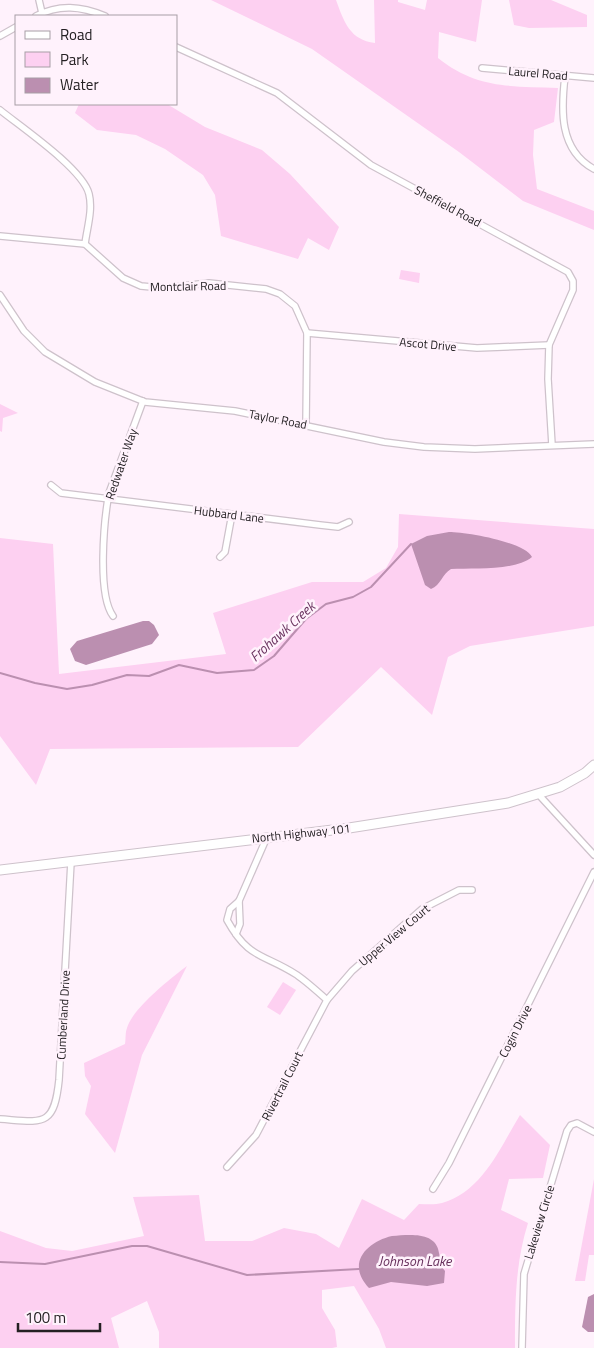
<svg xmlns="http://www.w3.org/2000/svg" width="594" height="1348" font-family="'Titillium Web',sans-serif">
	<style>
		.green { fill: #fdd0f1 }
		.water { fill: #bb8fb0 }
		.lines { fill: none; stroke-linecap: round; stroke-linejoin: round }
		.stream { stroke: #bb8fb0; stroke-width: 2 }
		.street-casing { stroke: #cec2cb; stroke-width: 8 }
		.secondary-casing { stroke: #cec2cb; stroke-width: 11 }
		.street { stroke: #fff; stroke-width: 5.5 }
		.secondary { stroke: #fff; stroke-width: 9 }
		.labels { text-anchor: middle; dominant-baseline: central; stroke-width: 5; stroke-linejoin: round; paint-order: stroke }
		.street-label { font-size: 12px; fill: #242023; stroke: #fff2fc }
		.water-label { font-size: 14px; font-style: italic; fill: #68315d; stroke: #fff2fc }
	</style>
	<rect width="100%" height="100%" fill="#fff2fc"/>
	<g class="green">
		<path d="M211 0H336C344 22 350 40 375 43L374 0H398V2L425 10 427 0H482L476 42 439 32 438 58C477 89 510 86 558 88L554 122 534 130 533 155 537 189 594 211V230L523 201 459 152 312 49Z"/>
		<polygon points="509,0 551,0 587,15 587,27 529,28 514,25"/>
		<polygon points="79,104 167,104 205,127 262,150 290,174 339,227 329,250 308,238 298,259 221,236 215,195 203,175 165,149 136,135 97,130 75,113"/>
		<polygon points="401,270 420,273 419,283 399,279"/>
		<polygon points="0,404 18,413 3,418 2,432 0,431"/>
		<polygon points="399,514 594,529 594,626 470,646 448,657 432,715 381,667 298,747 50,749 36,785 0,736 0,538 53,544 59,674 226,654 213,613 312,582 363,582 386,568 398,547"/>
		<path d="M187 966 142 1055 115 1153 85 1114 91 1086 85 1076 84 1063 125 1044C126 1039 125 1033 127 1028 132 1009 171 978 187 966Z"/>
		<polygon points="283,982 296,990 280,1015 267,1007"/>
		<path d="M520 1115 550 1145 543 1178 509 1179 501 1210 528 1223C515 1264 515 1305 515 1348H386L379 1329 354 1286 322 1290V1308L335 1330 337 1347 332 1348H159V1332L147 1301 111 1318 119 1348H0V1231L46 1248 72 1251 144 1236 133 1197 199 1195 205 1241H252L284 1228 316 1234 339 1248 362 1199 404 1220 419 1204C426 1204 435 1205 442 1203 482 1192 500 1148 520 1115Z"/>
		<polygon points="594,1179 594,1255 589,1255 585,1281 575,1281"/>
	</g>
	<g class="water">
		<path d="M449 532C466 532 525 542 532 557 515 571 473 568 451 569 442 574 441 585 431 589L425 585 411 544 427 536Z"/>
		<polygon points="143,621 149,621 154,625 159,635 152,644 86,665 75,661 70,649 77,641"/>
		<path d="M392 1236C409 1235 436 1231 439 1253 441 1261 439 1264 445 1271L444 1283 427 1286 391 1282 369 1288C346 1264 366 1242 392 1236Z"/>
		<polygon points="594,1294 594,1332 588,1332 582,1327 588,1297"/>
	</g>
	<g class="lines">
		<g class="stream">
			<polyline points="0,673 35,683 67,689 92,685 127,675 149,676 179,665 217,673 254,670 274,656 306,619 326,604 353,597 371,587 411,544"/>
			<polyline points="0,1262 45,1264 132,1246 147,1246 247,1275 359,1269"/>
		</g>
		<defs>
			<g id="street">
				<polyline points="39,0 42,13"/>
				<path d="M36 16C59 4 81 6 105 16"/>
				<polyline points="0,36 16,27"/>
				<polyline points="176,47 277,93 371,165 568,272 573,281 573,290 549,345 548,379 552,445"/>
				<polyline points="482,68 594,78"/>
				<path d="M565 76C561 110 559 150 594 169"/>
				<path d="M0 110C21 127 83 169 89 194 93 210 87 228 85 244"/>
				<polyline points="0,236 85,244 123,278 141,286 162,288 209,283 266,289 280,294 295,306 307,333 306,424"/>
				<polyline points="0,295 24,331 45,352 95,382 145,402 235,411 384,442 424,447 475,449 594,444"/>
				<polyline points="307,333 477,348 549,345"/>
				<polyline points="51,485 61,493 320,525 338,527 349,522"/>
				<polyline points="220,557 225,552 232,514"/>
				<path d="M113 616C97 594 104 520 109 493L143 401"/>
				<polyline points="539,795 594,855"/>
				<path d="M267 837 239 901 230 909 227 920C249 960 263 953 297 975 307 982 317 991 327 1000"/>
				<polyline points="236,934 240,924 239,901"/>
				<path d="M0 1119C43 1122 54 1128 59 1080L71 862"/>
				<polyline points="227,1167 256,1135 327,1000 352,971 422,909 459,890 472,890"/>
				<polyline points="433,1189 449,1163 594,872"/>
				<polyline points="522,1348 524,1274 567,1131 571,1125 577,1123 594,1132"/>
			</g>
			<polyline id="secondary" points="0,870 349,828 508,803 560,787 585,773 594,765"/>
		</defs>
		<use href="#street" class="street-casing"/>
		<use href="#secondary" class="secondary-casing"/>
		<use href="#street" class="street"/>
		<use href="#secondary" class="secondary"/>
	</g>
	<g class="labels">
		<g class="street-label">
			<text transform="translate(538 73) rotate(5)">Laurel Road</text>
			<text transform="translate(448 206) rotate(28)">Sheffield Road</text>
			<text transform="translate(188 286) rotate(-1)">Montclair Road</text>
			<text transform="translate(428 344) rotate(5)">Ascot Drive</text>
			<text transform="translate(278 419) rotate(11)">Taylor Road</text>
			<text transform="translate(121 464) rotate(-71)">Redwater Way</text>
			<text transform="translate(229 514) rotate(7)">Hubbard Lane</text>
			<text transform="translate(301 833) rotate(-6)">North Highway 101</text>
			<text transform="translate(394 935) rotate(-40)">Upper View Court</text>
			<text transform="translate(63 1015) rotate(-87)">Cumberland Drive</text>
			<text transform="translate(515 1031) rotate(-63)">Cogin Drive</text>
			<text transform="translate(282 1086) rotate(-63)">Rivertrail Court</text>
			<text transform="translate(539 1222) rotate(-73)">Lakeview Circle</text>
		</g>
		<g class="water-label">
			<text transform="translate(282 631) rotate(-42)">Frohawk Creek</text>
			<text x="415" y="1260">Johnson Lake</text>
		</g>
	</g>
	<rect x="15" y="15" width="162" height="90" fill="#fff2fc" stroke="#a79ea5"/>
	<rect x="25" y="31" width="25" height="8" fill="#ffffff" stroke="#a79ea5"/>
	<text x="60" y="40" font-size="15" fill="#242023">Road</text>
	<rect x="25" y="52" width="25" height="15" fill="#fdd0f1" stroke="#a79ea5"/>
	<text x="60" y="65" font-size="15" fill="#242023">Park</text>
	<rect x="25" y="78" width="25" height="15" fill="#bb8fb0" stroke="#a79ea5"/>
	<text x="60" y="90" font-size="15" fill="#242023">Water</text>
	<path d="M18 1323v8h82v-8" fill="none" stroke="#242023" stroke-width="2.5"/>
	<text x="25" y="1323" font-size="15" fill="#242023" stroke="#fff2fc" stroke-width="4" paint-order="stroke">100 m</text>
</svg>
